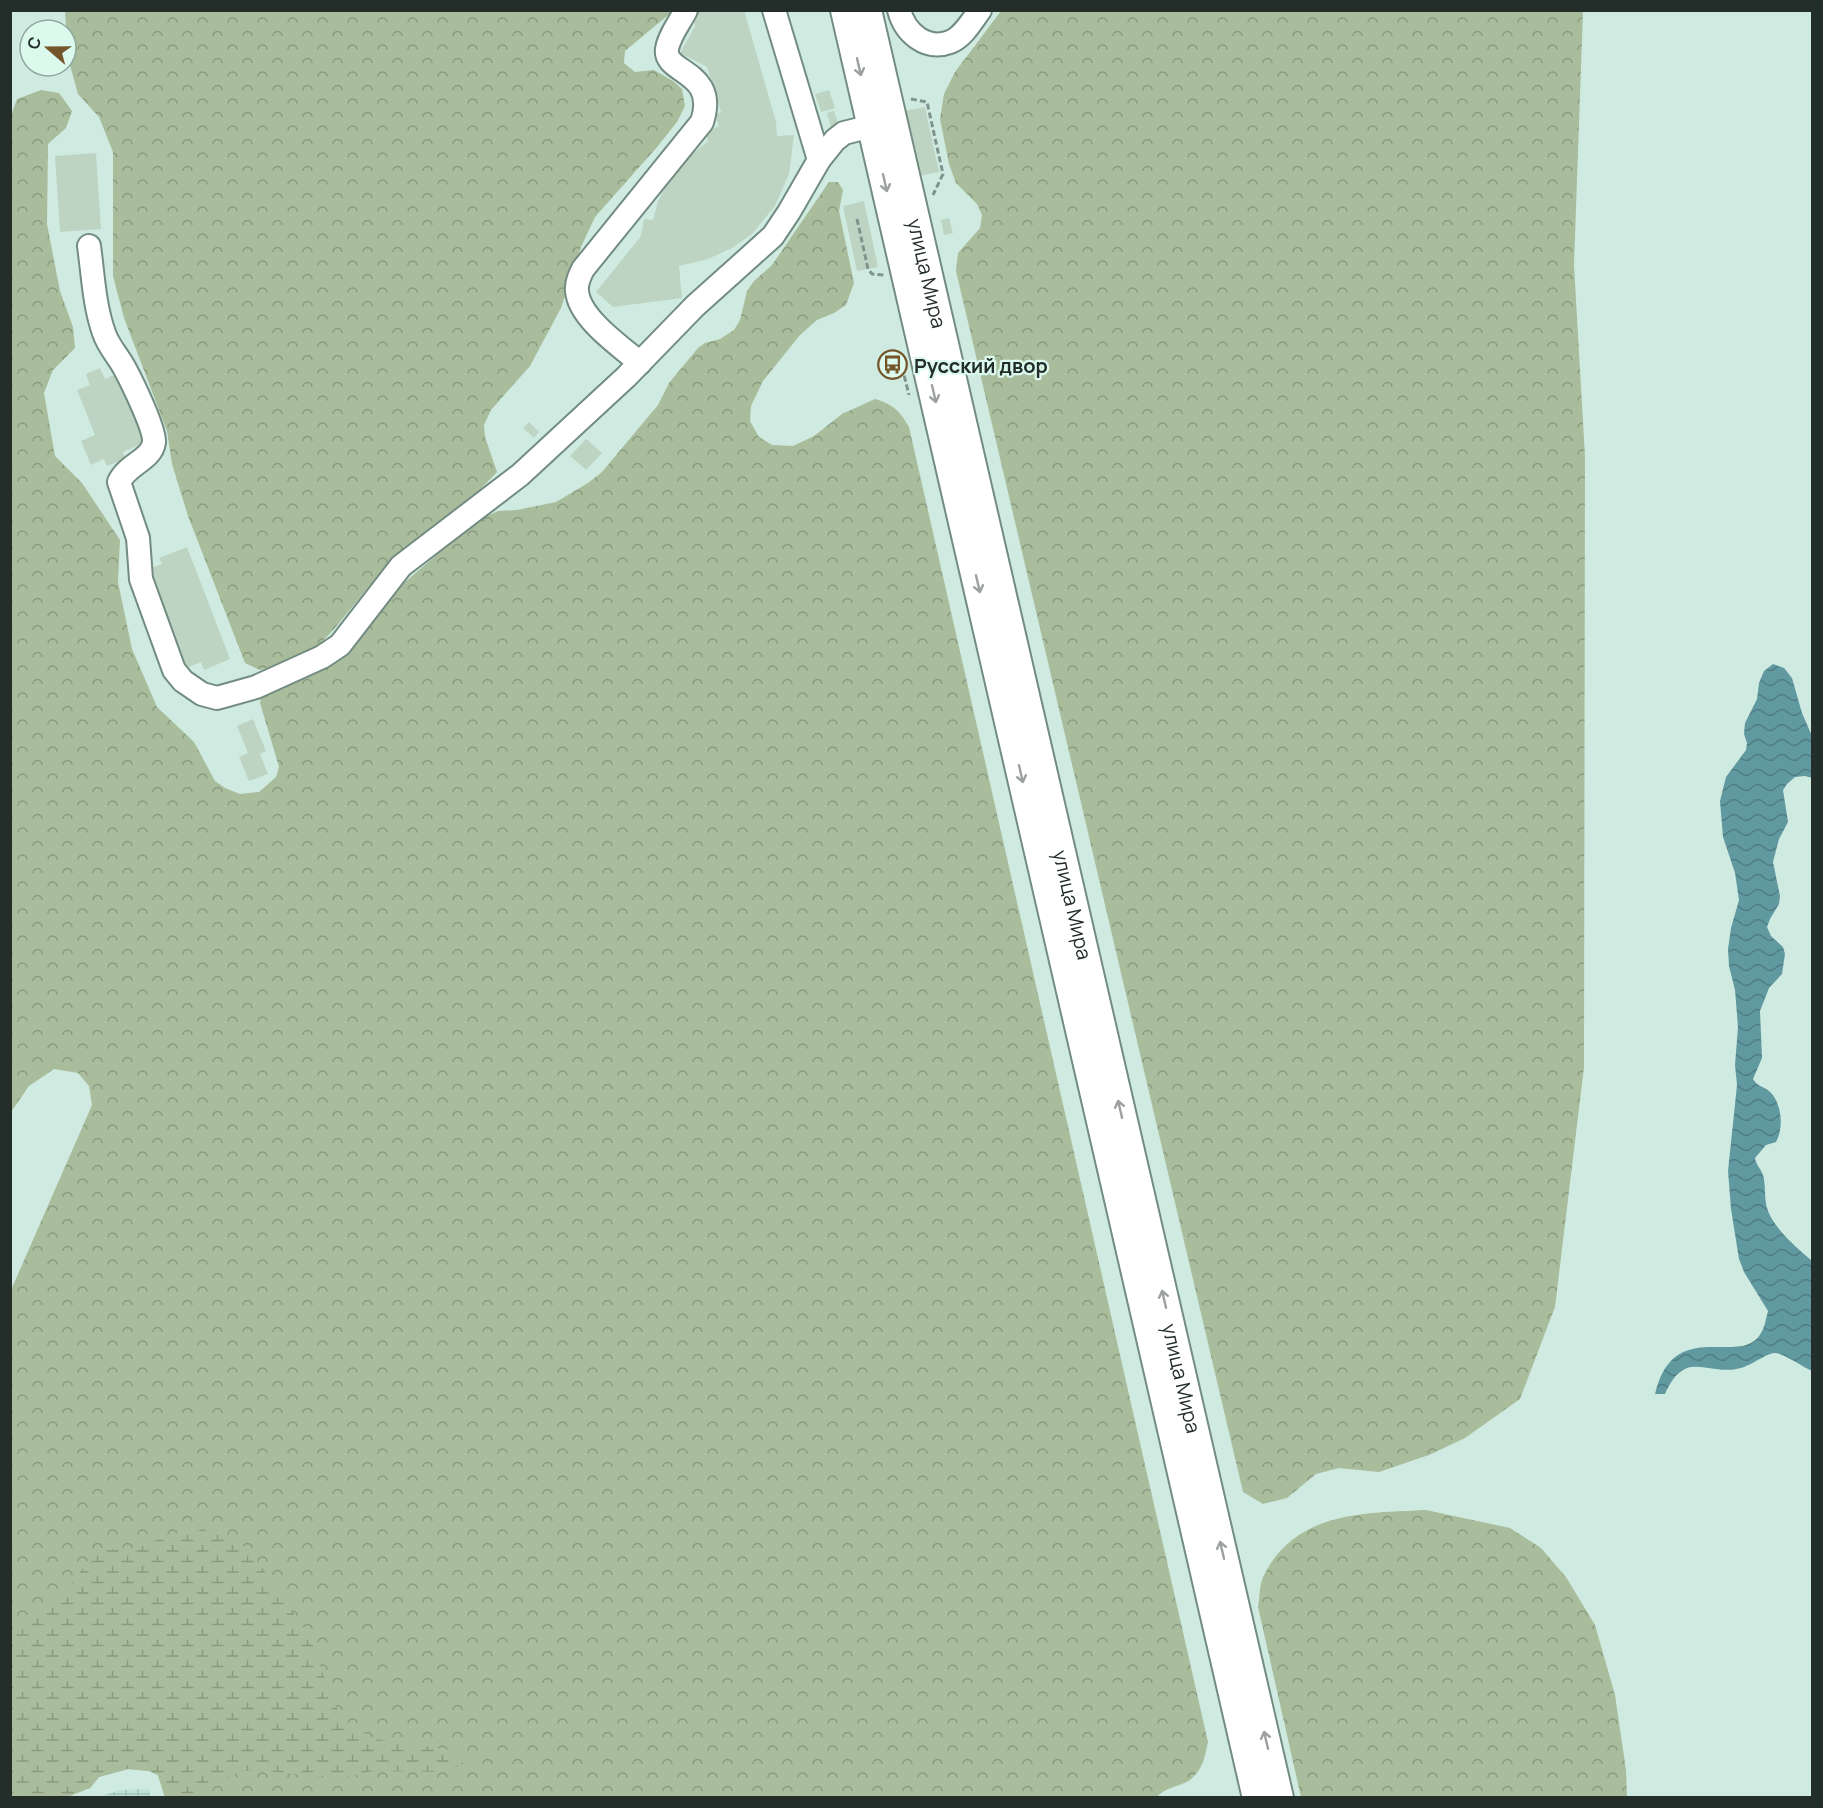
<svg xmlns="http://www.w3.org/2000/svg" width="1823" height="1808" font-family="Manrope,sans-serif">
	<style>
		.industrial { fill: url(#industrial-grid) }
		.forest { fill: url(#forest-crowns) }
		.wetland { fill: url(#wetland-marsh) }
		.water { fill: url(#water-waves) }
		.building { fill: #bed4c2 }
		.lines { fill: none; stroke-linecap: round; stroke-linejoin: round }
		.minor-casing { stroke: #728c82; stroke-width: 26 }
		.major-casing { stroke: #728c82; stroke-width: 32 }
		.path { stroke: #80948d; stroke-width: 3; stroke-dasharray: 6 3; stroke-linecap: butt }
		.minor { stroke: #fff; stroke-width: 22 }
		.major { stroke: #fff; stroke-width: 28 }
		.oneway { stroke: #9ca09f }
		.labels { text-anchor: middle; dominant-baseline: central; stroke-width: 4.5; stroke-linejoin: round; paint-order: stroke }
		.street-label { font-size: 20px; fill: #232d29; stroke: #dcf9ee }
		.poi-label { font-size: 20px; font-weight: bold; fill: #232d29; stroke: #dcf9ee; text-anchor: start }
	</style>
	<defs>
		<pattern id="industrial-grid" width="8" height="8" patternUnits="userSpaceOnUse" patternTransform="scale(1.5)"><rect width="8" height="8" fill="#bfe3d4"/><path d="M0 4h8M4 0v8" fill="none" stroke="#a4c3b6"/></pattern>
		<pattern id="forest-crowns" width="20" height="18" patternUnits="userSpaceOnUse" patternTransform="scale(1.5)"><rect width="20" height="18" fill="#a9bd9c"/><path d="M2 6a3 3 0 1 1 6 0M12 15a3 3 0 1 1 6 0" fill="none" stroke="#899a7f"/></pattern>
		<pattern id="wetland-marsh" width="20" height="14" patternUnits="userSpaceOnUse" patternTransform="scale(1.5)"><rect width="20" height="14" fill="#a9bd9c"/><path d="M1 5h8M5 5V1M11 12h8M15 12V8" fill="none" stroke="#899a7f"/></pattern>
		<pattern id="water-waves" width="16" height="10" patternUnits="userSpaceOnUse" patternTransform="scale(1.5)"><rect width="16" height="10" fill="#6199a1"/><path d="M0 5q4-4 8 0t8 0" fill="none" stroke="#507d83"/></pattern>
	</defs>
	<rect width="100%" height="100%" fill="#cfebe1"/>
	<polygon class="industrial" points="149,1789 150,1797 99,1797 120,1790"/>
	<g class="forest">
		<polygon points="65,11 673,11 625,51 624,63 635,72 654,70 673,81 682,89 685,106 677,122 658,146 595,217 581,247 561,308 530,366 491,410 484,425 485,437 497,472 473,497 405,547 387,564 335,628 319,645 285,663 260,670 245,663 188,516 172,464 167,431 124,318 113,276 113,152 99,117 78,94 68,58"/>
		<polygon points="1001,11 1583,11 1574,265 1585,457 1584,1067 1555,1307 1520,1399 1465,1438 1429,1455 1379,1472 1339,1468 1316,1474 1287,1498 1263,1504 1243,1492 956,271 958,253 980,228 982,215 977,204 956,183 949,164 940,119 944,94 955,72"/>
		<path d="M41 90 59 93 72 111 66 128 48 144 47 224 60 291 73 327 75 348 53 370 44 393 55 456 82 483 120 540 118 582 132 649 157 707 194 742 215 781 225 788 240 794 259 792 276 777 279 767 260 703 261 697 353 646 405 582 476 521 498 511 517 510 556 502 588 483 602 472 658 405 669 383 698 348 705 343 720 339 734 330 740 320 747 291 754 281 772 265 829 182H838L843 190 839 211 854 283 846 305 834 313 817 320 800 335 763 381 751 406 750 421 759 437 772 445 793 446 814 436 842 414 875 399C894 405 899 410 909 427L1208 1742C1205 1756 1203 1770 1190 1780 1179 1787 1165 1787 1156 1798H165L158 1775 149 1771 128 1769 99 1777 90 1788 67 1797H11V1290L92 1105 89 1086 78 1073 54 1069 29 1086 11 1112 10 118 17 99Z"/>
		<path d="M1426 1510 1510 1528 1541 1548 1566 1577 1595 1625 1615 1695 1626 1770 1627 1797H1301L1258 1607C1260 1597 1259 1584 1264 1575 1296 1511 1365 1513 1426 1510Z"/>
	</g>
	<polygon class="wetland" points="203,1530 239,1541 263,1569 310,1637 333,1702 353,1730 381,1740 450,1750 466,1759 451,1772 373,1771 337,1779 269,1771 243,1771 215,1782 187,1797 165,1797 158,1775 149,1771 128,1769 99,1777 90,1788 67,1797 11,1797 11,1636 21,1618 64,1594 83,1568 103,1550 137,1548 171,1534"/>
	<path class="water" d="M1773 664 1784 668 1792 678 1802 713 1812 736V778L1805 776 1795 777 1787 784 1783 790 1788 822 1779 839 1773 862 1780 896 1779 904 1770 919 1767 927 1771 936 1783 947 1785 954 1782 974 1769 988 1760 1011 1762 1058 1753 1079C1757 1086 1762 1086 1769 1091 1782 1102 1784 1128 1776 1142L1766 1145 1755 1158C1756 1165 1761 1169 1763 1175 1766 1186 1764 1197 1767 1208 1773 1228 1797 1248 1812 1261V1371C1803 1367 1783 1353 1775 1353 1767 1353 1750 1366 1741 1368 1706 1377 1686 1347 1665 1394H1655C1674 1314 1741 1369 1761 1333 1765 1327 1766 1318 1768 1311L1744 1272 1739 1259 1731 1209 1728 1171 1737 1085 1735 1065 1738 1027 1735 990 1729 966 1728 949 1731 928 1739 900 1735 873 1723 837 1720 801 1726 777 1746 750 1747 743 1744 734 1745 723 1757 699 1759 683 1764 671Z"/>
	<g class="building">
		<polygon points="700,10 744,10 776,122 777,136 794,135 789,174 775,206 752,234 732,248 708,259 679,266 682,298 613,307 596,292 641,236 644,219 653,220 658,201 670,179 684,161 708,141 705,133 719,126 715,115 721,112 707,67 680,53 695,26 691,13"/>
		<polygon points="829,90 835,108 821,112 815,94"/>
		<polygon points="925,107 939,172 918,176 904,111"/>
		<polygon points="834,111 839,126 831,128 827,113"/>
		<polygon points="96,153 101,229 60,232 55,156"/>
		<polygon points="864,201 878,267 857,271 843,206"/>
		<polygon points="949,218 953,233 944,235 941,220"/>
		<polygon points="896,356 899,372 890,374 887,358"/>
		<polygon points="100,368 105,379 118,373 146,442 123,452 125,459 107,466 104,459 91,465 81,441 95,435 77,390 90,385 86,374"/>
		<polygon points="529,422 539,432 534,438 523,428"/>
		<polygon points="586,439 602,453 586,470 570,456"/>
		<polygon points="187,547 230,659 204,670 201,662 184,669 145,570 162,564 159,558"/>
		<polygon points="253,719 266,751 260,754 268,774 249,781 239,757 248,753 237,726"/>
	</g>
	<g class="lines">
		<defs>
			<g id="minor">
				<polyline points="774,10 819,160"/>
				<path d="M899 10C905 33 926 51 950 42 963 37 972 21 980 10"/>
				<path d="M89 246C93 274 94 305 104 333 108 346 119 357 125 369 132 382 155 429 154 442 152 460 127 464 119 482L138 538 141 579 174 670 183 681 202 694 217 698 256 687 322 657 340 645 401 566 520 475 626 377 695 306 773 236 789 212 819 160 835 140 844 133 872 126"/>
				<path d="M640 363C620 346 579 318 577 291 576 283 580 275 583 269L702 122C719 70 663 74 667 49 669 36 680 22 686 10"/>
			</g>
			<g id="major">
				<polyline points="845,10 1257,1798"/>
				<path id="s1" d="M867 10 1279 1798"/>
			</g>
		</defs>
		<use href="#minor" class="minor-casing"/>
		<use href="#major" class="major-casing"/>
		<g class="path">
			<polyline points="911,99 927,102 943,174 933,195"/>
			<polyline points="857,219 868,269 872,274 884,275"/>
			<polyline points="902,367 909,395"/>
		</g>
		<use href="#minor" class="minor"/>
		<use href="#major" class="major"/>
	</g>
	<defs><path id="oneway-shaft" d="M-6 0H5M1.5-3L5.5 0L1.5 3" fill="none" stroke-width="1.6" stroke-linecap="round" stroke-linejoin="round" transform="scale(1.5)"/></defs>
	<g class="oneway">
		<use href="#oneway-shaft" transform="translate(859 67) rotate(77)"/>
		<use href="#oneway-shaft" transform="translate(885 183) rotate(77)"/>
		<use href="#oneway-shaft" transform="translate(934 394) rotate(77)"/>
		<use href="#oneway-shaft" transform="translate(978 584) rotate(77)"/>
		<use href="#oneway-shaft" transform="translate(1021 774) rotate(77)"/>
		<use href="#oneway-shaft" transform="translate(1120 1109) rotate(-103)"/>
		<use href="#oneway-shaft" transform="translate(1164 1299) rotate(-103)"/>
		<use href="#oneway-shaft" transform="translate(1222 1550) rotate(-103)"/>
		<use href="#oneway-shaft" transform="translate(1266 1740) rotate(-103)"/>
	</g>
	<defs>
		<symbol id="bus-ring" viewBox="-11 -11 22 22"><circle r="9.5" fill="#dcf9ee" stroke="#735629" stroke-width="1.5"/><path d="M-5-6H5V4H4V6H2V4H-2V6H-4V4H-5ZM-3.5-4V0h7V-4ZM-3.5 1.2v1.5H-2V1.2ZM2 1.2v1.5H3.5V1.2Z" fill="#735629"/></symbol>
	</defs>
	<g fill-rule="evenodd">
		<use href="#bus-ring" x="876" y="348" width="33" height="33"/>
	</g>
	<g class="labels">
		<g class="street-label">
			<text stroke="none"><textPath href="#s1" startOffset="270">улица Мира</textPath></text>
			<text stroke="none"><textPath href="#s1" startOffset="918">улица Мира</textPath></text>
			<text stroke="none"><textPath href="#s1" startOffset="1404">улица Мира</textPath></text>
		</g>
		<g class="poi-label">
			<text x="914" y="365">Русский двор</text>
		</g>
	</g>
	<rect width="1823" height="1808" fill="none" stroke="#232d29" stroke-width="24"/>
	<g transform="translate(48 48) rotate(290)"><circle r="28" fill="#dcf9ee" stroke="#92a79f" stroke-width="1.5"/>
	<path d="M0-4.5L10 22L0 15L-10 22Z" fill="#735629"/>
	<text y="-9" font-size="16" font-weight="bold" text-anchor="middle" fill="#232d29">С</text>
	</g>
</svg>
